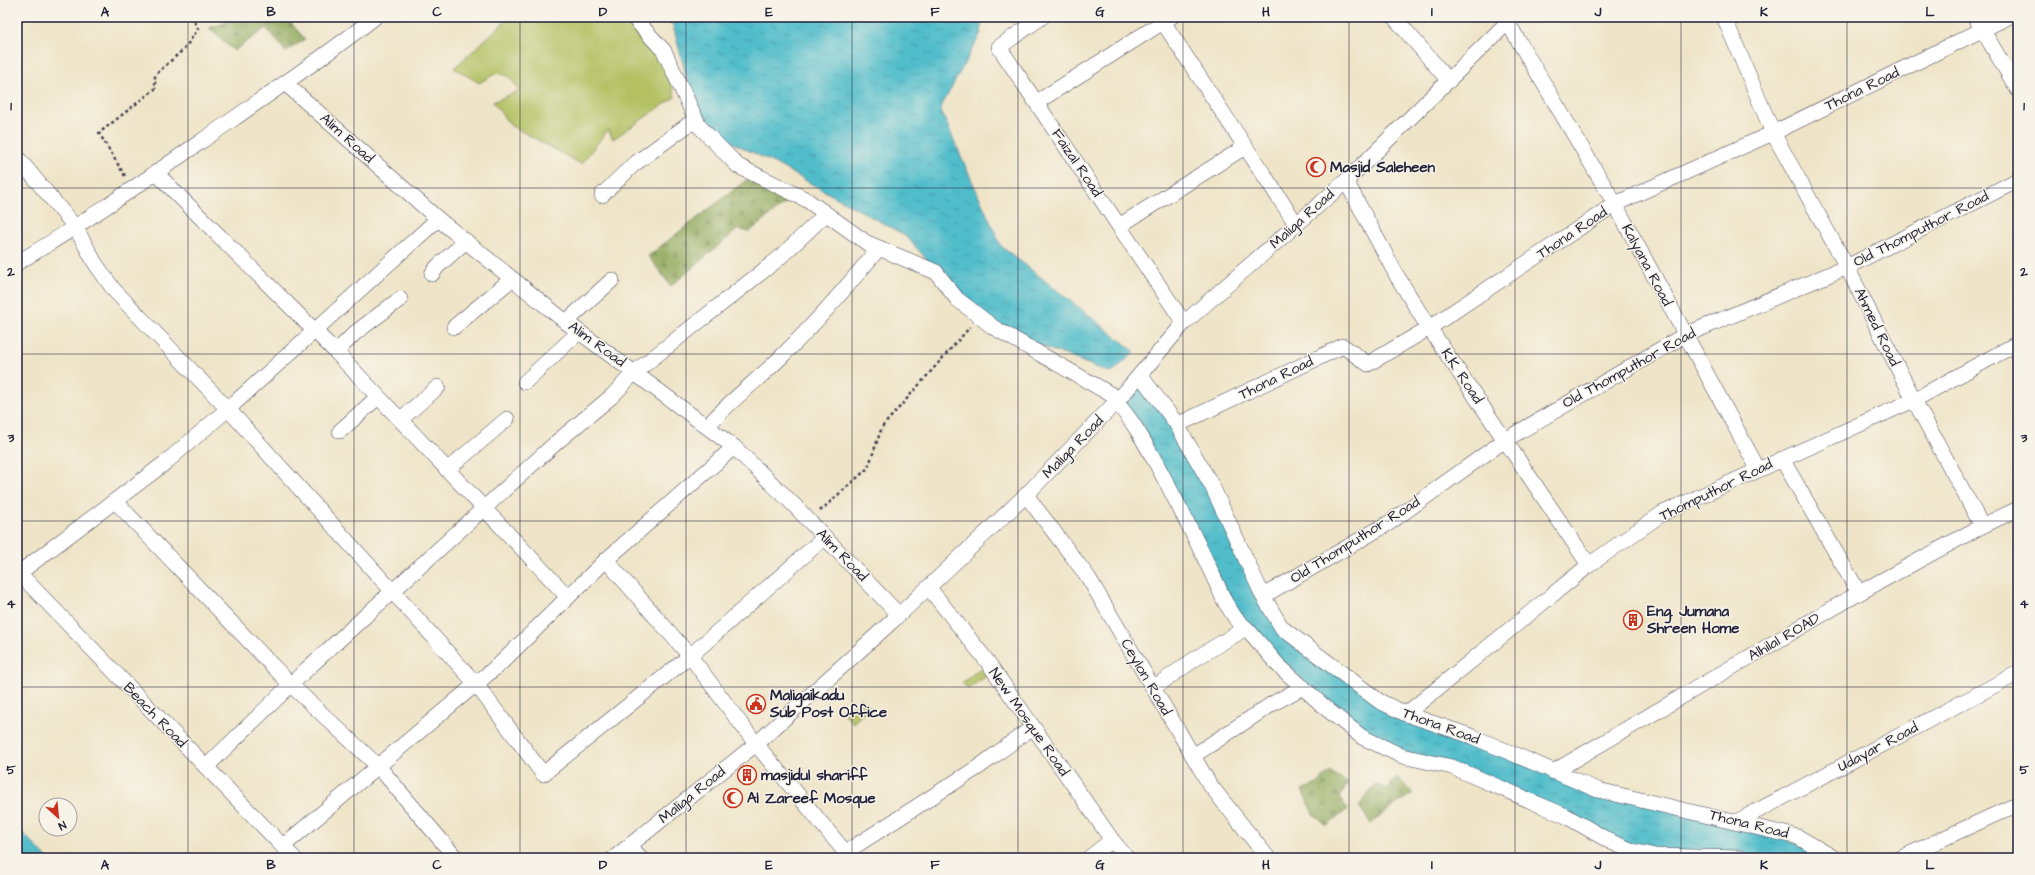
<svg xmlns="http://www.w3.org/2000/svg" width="2035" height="875" font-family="'Architects Daughter',sans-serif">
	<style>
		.green { fill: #b3c163; stroke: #6a724f }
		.forest { fill: url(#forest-firs); stroke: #58644a }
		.water { fill: url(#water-ripples); stroke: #3a7083 }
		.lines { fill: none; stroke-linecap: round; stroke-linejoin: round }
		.minor-casing { stroke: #413f50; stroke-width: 16 }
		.path { stroke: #413f50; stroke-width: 2.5; stroke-dasharray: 3 3; stroke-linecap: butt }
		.minor { stroke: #fff; stroke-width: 15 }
		.grid { fill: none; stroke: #22223b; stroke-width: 1; stroke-opacity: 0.55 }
		.labels { text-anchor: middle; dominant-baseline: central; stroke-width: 3; stroke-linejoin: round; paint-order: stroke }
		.street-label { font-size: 15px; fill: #22223b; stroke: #f7f3e8 }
		.poi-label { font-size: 15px; font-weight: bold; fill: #22223b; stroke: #f7f3e8; text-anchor: start }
		.neatline { fill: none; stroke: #22223b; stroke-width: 1.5 }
		.grid-label { font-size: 13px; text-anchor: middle; font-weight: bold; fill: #22223b }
	</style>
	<defs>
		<pattern id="forest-firs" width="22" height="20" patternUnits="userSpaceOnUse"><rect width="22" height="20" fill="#8ea759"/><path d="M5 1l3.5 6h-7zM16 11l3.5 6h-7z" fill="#74884b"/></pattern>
		<pattern id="water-ripples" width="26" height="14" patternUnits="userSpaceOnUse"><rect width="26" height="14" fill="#51bdcb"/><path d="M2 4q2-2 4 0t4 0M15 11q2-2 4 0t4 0" fill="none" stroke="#4399a6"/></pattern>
	</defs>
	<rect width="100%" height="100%" fill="#f7f3e8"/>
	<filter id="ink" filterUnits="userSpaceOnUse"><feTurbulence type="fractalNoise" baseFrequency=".025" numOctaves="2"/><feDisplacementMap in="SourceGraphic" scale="8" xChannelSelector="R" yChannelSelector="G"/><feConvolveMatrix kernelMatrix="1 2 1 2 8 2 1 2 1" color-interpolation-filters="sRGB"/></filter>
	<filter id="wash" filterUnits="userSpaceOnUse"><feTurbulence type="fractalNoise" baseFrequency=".012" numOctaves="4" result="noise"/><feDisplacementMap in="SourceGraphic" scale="16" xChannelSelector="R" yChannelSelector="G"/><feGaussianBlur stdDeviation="0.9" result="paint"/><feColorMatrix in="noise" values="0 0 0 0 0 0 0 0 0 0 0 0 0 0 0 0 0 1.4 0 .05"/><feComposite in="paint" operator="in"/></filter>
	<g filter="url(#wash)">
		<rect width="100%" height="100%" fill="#efe4c7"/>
		<g class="green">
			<polygon points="510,17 628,17 664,51 675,97 613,139 608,130 581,164 510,125 493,102 520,90 509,77 497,73 479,83 454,68"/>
			<polygon points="982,667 988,675 968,689 962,683"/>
			<polygon points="861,698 870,707 853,723 844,713"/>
		</g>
		<g class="forest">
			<polygon points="243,17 295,17 289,21 305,39 286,52 266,28 234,51 209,28"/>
			<polygon points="749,178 787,202 749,232 738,229 671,286 648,256"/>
			<polygon points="1330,772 1348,783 1339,798 1348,809 1327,826 1313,814 1302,790 1317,784"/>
			<polygon points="1397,777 1413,793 1389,809 1371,824 1359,806 1376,784 1387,789"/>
		</g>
		<g class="water">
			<polygon points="663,17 982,17 981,33 940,109 1001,246 1135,352 1111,373 993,327 952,288 906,236 774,163 699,126 673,25"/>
			<polygon points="1140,375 1177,425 1284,630 1381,702 1560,775 1740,822 1834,858 1655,856 1363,735 1249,631 1119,402"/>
			<polygon points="17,827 47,858 17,858"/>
		</g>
	</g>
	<g filter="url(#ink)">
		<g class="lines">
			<defs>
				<g id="minor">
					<polyline points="633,17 664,51 699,126 738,166 807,200 867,243 936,272 957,299 993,327 1119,399"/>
					<polyline points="1042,17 999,47 1184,323"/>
					<polyline points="1394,17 1449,81"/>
					<polyline points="1724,17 1773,133 1847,267 1914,400 1982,526"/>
					<polyline points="1975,17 2018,90"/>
					<polyline points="1163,22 1297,225"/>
					<polyline points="1508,23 1615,204 1758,469"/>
					<polyline points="285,83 438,219 566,322 734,447 794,505 899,615"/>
					<polyline points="1037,102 1171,17"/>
					<polyline points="17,157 76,228 95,263 114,290 228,409 476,684 543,774 690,656 825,537"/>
					<polyline points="156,173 336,352 568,597"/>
					<polyline points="1346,181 1397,276 1424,320 1589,565"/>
					<polyline points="602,195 633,165 696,119"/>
					<polyline points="1119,226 1245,147"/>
					<path d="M17 263C91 219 161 169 232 120 280 86 329 54 375 17"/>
					<polyline points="432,274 437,267 466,241"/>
					<polyline points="566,322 612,280"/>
					<polyline points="454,327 512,279"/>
					<polyline points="336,352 355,333 400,299"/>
					<polyline points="1140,375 1176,423 1212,486 1263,596 1282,628 1379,701 1406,714 1471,736 1598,790 1798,837 1834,858"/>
					<polyline points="525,382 579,332"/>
					<path d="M1116 402C1133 421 1144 441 1156 463 1181 509 1204 555 1225 602L1236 619 1249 631 1278 665 1328 710 1362 737 1402 756 1452 767 1566 816 1611 842 1633 851 1655 856 1742 858"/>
					<polyline points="401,419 438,387"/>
					<polyline points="1177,425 1343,346 1368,364 1429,328 1615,204 1773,133 2008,17"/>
					<path d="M708 426C729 401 756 382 779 359 815 324 847 287 879 248"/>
					<polyline points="340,431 378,397"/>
					<polyline points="1782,459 1859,593"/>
					<polyline points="447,470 507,419"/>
					<polyline points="1026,495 1088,577 1210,785 1268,858"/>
					<polyline points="115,501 291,685 378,766 456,858"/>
					<polyline points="606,560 690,656 756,744 850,858"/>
					<polyline points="17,571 294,858"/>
					<polyline points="19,573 165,463 228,409 438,219"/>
					<polyline points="929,588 987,661 1112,840 1127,858"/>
					<polyline points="1263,596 1389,523 1505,440 1685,335 1847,267 2018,180"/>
					<polyline points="1153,688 1198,657 1246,628"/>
					<polyline points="1406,714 1589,565 1663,513 1914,400 2018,343"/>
					<polyline points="1193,756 1272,704 1303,687"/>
					<polyline points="206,767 307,669 558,441 611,397 635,372 777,260 826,214"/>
					<polyline points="1553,772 1859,593 1982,526 2018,509"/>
					<polyline points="1738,821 2018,673"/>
					<polyline points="630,845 640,858"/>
					<polyline points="283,846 502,662 606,560 734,447"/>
					<polyline points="846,852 980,766 1033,727"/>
					<polyline points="614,858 756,744 899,615 1026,495 1119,399 1184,323 1346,181 1513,17"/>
					<polyline points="1089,858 1112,840"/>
					<polyline points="1901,858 2018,804"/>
				</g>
			</defs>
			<use href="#minor" class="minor-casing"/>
			<g class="path">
				<polyline points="125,176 99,133 155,89 155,75 185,48 198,29 192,17"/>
				<polyline points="820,511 868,468 882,427 970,327"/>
			</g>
			<use href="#minor" class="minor"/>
		</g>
	</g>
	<path class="grid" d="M188 17V858M354 17V858M520 17V858M686 17V858M852 17V858M1018 17V858M1183 17V858M1349 17V858M1515 17V858M1681 17V858M1847 17V858M17 188H2018M17 354H2018M17 521H2018M17 687H2018"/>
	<defs>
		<symbol id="mosque-ring" viewBox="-11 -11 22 22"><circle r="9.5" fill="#f7f3e8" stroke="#c8321e" stroke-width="1.5"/><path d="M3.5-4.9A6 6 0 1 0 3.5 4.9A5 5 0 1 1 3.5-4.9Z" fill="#c8321e"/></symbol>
		<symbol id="building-ring" viewBox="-11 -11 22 22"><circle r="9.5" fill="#f7f3e8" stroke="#c8321e" stroke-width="1.5"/><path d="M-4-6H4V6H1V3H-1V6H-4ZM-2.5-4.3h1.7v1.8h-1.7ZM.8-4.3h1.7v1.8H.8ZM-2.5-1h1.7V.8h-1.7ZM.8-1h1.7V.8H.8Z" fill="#c8321e"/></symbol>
		<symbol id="civic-ring" viewBox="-11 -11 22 22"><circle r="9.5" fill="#f7f3e8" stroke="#c8321e" stroke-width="1.5"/><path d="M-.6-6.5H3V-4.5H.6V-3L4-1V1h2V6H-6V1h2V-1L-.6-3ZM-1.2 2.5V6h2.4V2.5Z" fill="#c8321e"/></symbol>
	</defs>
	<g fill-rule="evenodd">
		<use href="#mosque-ring" x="1305" y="156" width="22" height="22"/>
		<use href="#building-ring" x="1622" y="609" width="22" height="22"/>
		<use href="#civic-ring" x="745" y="693" width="22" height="22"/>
		<use href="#building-ring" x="736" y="764" width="22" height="22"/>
		<use href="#mosque-ring" x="722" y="787" width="22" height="22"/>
	</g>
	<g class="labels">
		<g class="street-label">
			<text transform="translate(1862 89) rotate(-26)">Thona Road</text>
			<text transform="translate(347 138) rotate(42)">Alim Road</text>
			<text transform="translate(1077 163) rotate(56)">Faizal Road</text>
			<text transform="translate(1302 219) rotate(-42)">Maliga Road</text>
			<text transform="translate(1921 229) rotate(-27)">Old Thomputhor Road</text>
			<text transform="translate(1572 233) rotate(-34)">Thona Road</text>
			<text transform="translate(1647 265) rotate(62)">Kalyana Road</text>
			<text transform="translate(1877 327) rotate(64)">Ahmed Road</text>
			<text transform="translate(597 344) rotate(36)">Alim Road</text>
			<text transform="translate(1629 368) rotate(-29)">Old Thomputhor Road</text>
			<text transform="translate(1462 376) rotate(56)">K.K. Road</text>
			<text transform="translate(1276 378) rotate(-26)">Thona Road</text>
			<text transform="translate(1073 447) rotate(-46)">Maliga Road</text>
			<text transform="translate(1716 490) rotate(-26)">Thomputhor Road</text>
			<text transform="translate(1355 540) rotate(-32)">Old Thomputhor Road</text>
			<text transform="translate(842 555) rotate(46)">Alim Road</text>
			<text transform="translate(1784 637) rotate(-30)">Alhilal ROAD</text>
			<text transform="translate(1146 677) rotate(60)">Ceylon Road</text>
			<text transform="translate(155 715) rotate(46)">Beach Road</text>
			<text transform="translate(1029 722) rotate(55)">New Mosque Road</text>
			<text transform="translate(1441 726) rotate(20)">Thona Road</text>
			<text transform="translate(1878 747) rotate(-28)">Udayar Road</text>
			<text transform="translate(692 795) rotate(-39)">Maliga Road</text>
			<text transform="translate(1749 824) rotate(14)">Thona Road</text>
		</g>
		<g class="poi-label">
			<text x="1330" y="167">Masjid Saleheen</text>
			<text x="1647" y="611">Eng. Jumana<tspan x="1647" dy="17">Shreen Home</tspan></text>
			<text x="770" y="695">Maligaikadu<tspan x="770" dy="17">Sub Post Office</tspan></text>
			<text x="761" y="775">masjidul shariff</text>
			<text x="747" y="798">Al Zareef Mosque</text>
		</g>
	</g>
	<rect width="2035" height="875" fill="none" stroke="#f7f3e8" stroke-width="44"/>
	<g transform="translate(58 817) rotate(153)"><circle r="19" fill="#f7f3e8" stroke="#a29fa3"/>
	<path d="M0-3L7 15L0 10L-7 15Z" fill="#c8321e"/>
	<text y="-6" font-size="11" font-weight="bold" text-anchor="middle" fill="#22223b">N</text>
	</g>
	<rect x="22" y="22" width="1991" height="831" class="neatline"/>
	<g class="grid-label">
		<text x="105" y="16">A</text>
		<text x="271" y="16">B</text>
		<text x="437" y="16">C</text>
		<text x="603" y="16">D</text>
		<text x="769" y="16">E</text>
		<text x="935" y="16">F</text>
		<text x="1100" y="16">G</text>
		<text x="1266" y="16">H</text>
		<text x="1432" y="16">I</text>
		<text x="1598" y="16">J</text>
		<text x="1764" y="16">K</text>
		<text x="1930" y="16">L</text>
		<text x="11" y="110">1</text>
		<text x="2024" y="110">1</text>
		<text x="11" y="276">2</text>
		<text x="2024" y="276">2</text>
		<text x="11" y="442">3</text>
		<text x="2024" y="442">3</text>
		<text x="11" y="608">4</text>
		<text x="2024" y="608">4</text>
		<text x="11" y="774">5</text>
		<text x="2024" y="774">5</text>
		<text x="105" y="869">A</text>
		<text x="271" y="869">B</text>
		<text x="437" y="869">C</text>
		<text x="603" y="869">D</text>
		<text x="769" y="869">E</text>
		<text x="935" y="869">F</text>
		<text x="1100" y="869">G</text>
		<text x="1266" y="869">H</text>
		<text x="1432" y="869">I</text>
		<text x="1598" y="869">J</text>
		<text x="1764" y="869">K</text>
		<text x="1930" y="869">L</text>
	</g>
</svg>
